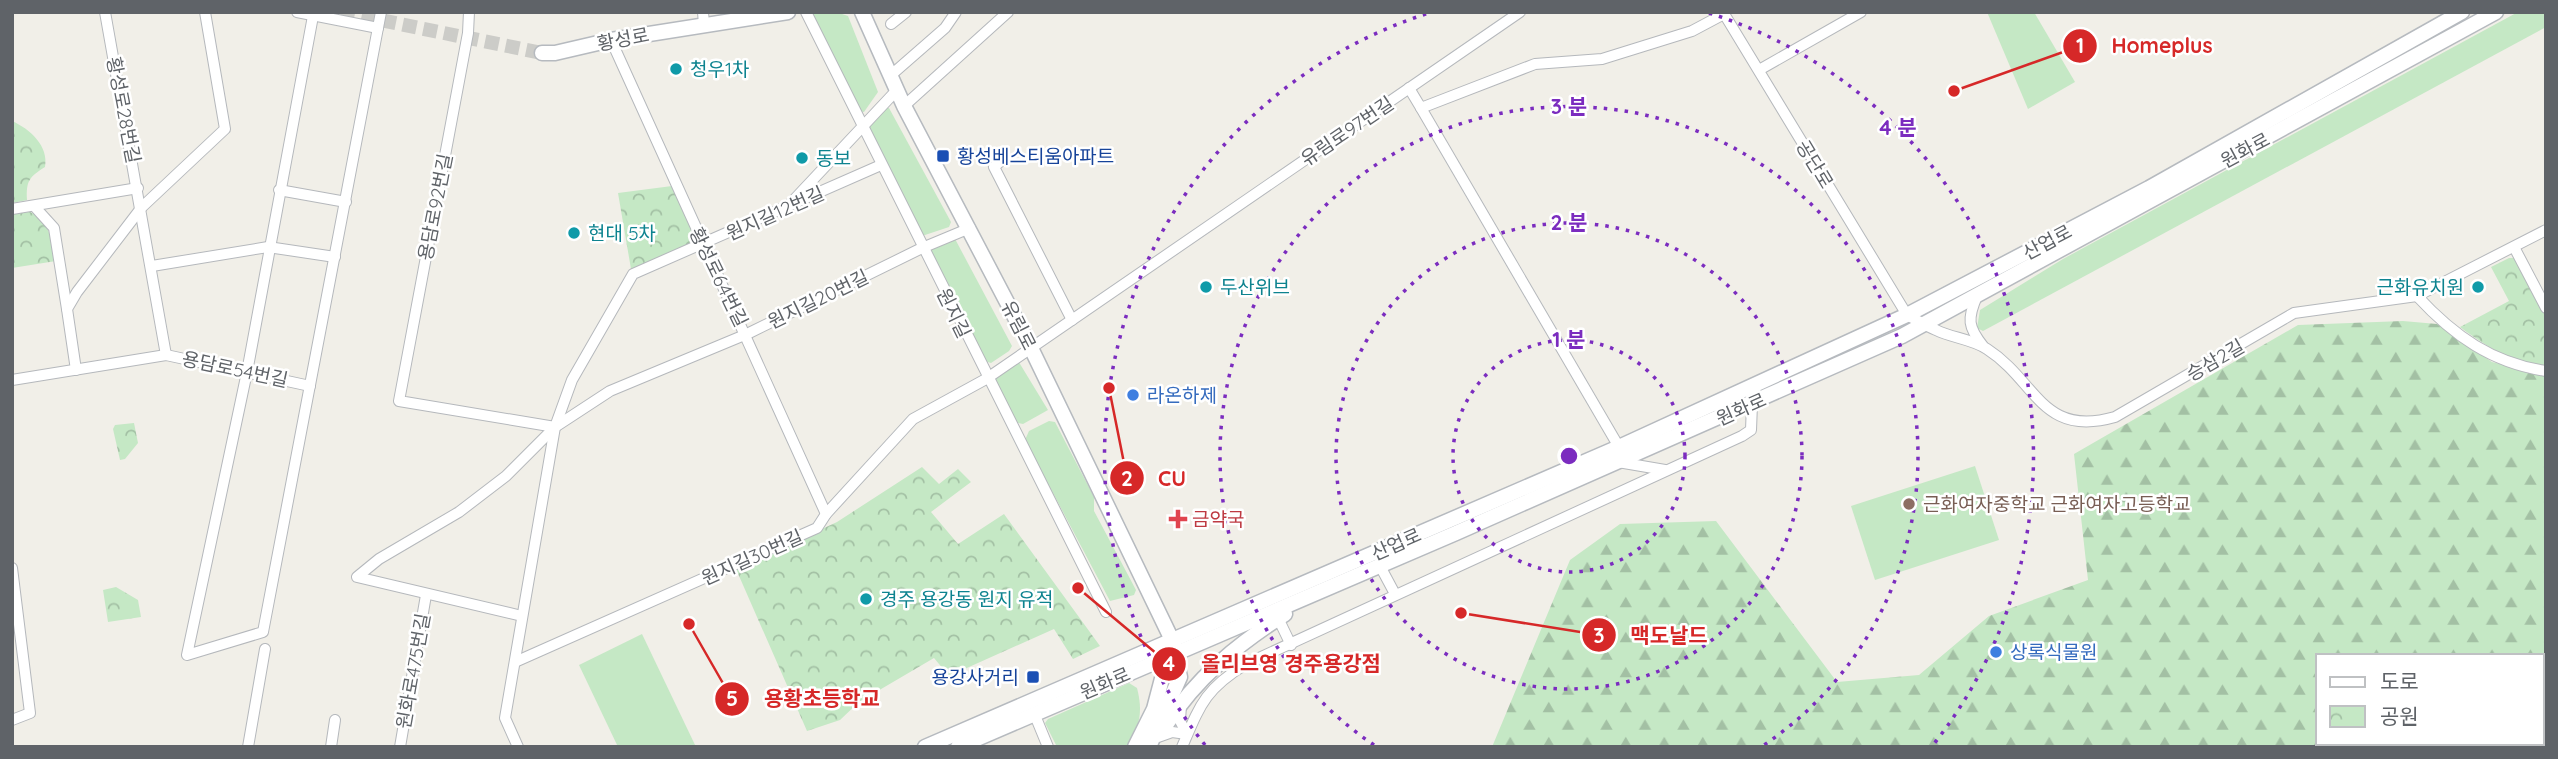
<svg xmlns="http://www.w3.org/2000/svg" width="2558" height="759" font-family="Quicksand,'Noto Sans KR',sans-serif">
	<style>
		.grass { fill: #c5e8c5 }
		.forest { fill: url(#forest-firs); fill-rule: evenodd }
		.park { fill: url(#park-crowns) }
		.lines { fill: none; stroke-linecap: round; stroke-linejoin: round }
		.secondary-tunnel { stroke: #ccccc8; stroke-width: 14; stroke-dasharray: 14 7; stroke-linecap: butt }
		.street-casing { stroke: #b5b8bc; stroke-width: 12 }
		.secondary-casing { stroke: #b6babf; stroke-width: 17 }
		.street { stroke: #fff; stroke-width: 10 }
		.secondary { stroke: #fff; stroke-width: 14 }
		.ring { fill: none; stroke: #7b2cbf; stroke-width: 3.5; stroke-dasharray: 3.5 7 }
		.culture-dot { fill: #0f9aa8; stroke: #fff; stroke-width: 2.5 }
		.transit-dot { fill: #1a4fb4; stroke: #fff; stroke-width: 2.5 }
		.shop-dot { fill: #3f7fe0; stroke: #fff; stroke-width: 2.5 }
		.education-dot { fill: #8d6e63; stroke: #fff; stroke-width: 2.5 }
		.health-dot { fill: #e0444e; stroke: #fff; stroke-width: 2.5 }
		.labels { text-anchor: middle; dominant-baseline: central; stroke-width: 5; stroke-linejoin: round; paint-order: stroke }
		.street-label { font-size: 19px; fill: #5f6368; stroke: #fff }
		.culture-label { font-size: 19px; fill: #0d838f; stroke: #fff; text-anchor: start }
		.transit-label { font-size: 19px; fill: #164399; stroke: #fff; text-anchor: start }
		.shop-label { font-size: 19px; fill: #366cbe; stroke: #fff; text-anchor: start }
		.education-label { font-size: 19px; fill: #785e54; stroke: #fff; text-anchor: start }
		.health-label { font-size: 19px; fill: #be3a42; stroke: #fff; text-anchor: start }
		.centre { fill: #7b2cbf; stroke: #fff; stroke-width: 3.5 }
		.ring-label { font-size: 21px; text-anchor: middle; font-weight: bold; fill: #7b2cbf; stroke: #fff; stroke-width: 5; stroke-linejoin: round; paint-order: stroke }
		.leader { fill: none; stroke: #d62828; stroke-width: 2.5 }
		.callout-dot { fill: #d62828; stroke: #fff; stroke-width: 2.5 }
		.mark-label { font-size: 21px; text-anchor: middle; font-weight: bold; fill: #fff }
		.callout-label { font-size: 21px; text-anchor: middle; font-weight: bold; fill: #d62828; stroke: #fff; stroke-width: 5; stroke-linejoin: round; paint-order: stroke }
	</style>
	<defs>
		<pattern id="forest-firs" width="22" height="20" patternUnits="userSpaceOnUse" patternTransform="scale(1.75)"><rect width="22" height="20" fill="#c5e8c5"/><path d="M5 1l3.5 6h-7zM16 11l3.5 6h-7z" fill="#a3c0a4"/></pattern>
		<pattern id="park-crowns" width="20" height="18" patternUnits="userSpaceOnUse" patternTransform="scale(1.75)"><rect width="20" height="18" fill="#c5e8c5"/><path d="M2 6a3 3 0 1 1 6 0M12 15a3 3 0 1 1 6 0" fill="none" stroke="#a3c0a4"/></pattern>
	</defs>
	<rect width="100%" height="100%" fill="#f1efe8"/>
	<g class="grass">
		<polygon points="836,12 848,16 878,92 864,112 857,111 813,18 814,14"/>
		<polygon points="1987,12 2034,12 2075,82 2028,109"/>
		<polygon points="2518,12 2546,12 2546,27 1983,331 1977,328 1980,310 2063,259"/>
		<polygon points="886,108 889,108 951,222 949,227 922,236 866,126"/>
		<polygon points="954,237 1012,346 1009,351 991,363 984,361 929,249"/>
		<polygon points="1017,359 1048,410 1023,424 1014,422 994,382 995,375"/>
		<polygon points="1049,421 1055,422 1094,497 1094,511 1136,590 1134,595 1110,601 1025,440 1029,431"/>
		<polygon points="1975,466 1999,540 1875,580 1851,506"/>
		<polygon points="642,634 696,747 618,747 579,665"/>
		<path d="M1129 683 1137 688C1143 712 1140 724 1128 747H1057L1045 723 1048 719Z"/>
	</g>
	<path class="forest" d="M2403 321 2437 324 2492 362 2546 375V747H1492L1570 560 1620 524 1716 521 1837 682 1919 675 1989 616 2088 580 2074 454 2298 325ZM2318 656H2542V743H2318Z"/>
	<g class="park">
		<path d="M12 121C30 129 49 146 45 167 29 177 26 181 27 200L12 203Z"/>
		<polygon points="672,186 698,243 631,269 618,193"/>
		<path d="M28 211C50 220 52 241 56 261L12 268V214Z"/>
		<path d="M2509 258H2514L2546 317V368C2511 361 2488 348 2460 327L2509 301 2491 267Z"/>
		<polygon points="134,423 138,443 125,459 120,460 113,429 115,425"/>
		<polygon points="922,467 939,484 958,469 971,482 931,512 958,544 1004,514 1100,646 1073,659 1054,629 949,676 934,658 859,702 840,720 807,731 736,569 837,522"/>
		<polygon points="116,587 138,600 141,617 108,622 103,590"/>
	</g>
	<g class="lines">
		<polyline class="secondary-tunnel" points="341,12 542,53"/>
		<defs>
			<g id="street">
				<polyline points="105,12 166,355"/>
				<polyline points="297,12 378,28"/>
				<polyline points="469,12 468,33 399,401 555,427"/>
				<polyline points="703,12 704,24"/>
				<polyline points="806,12 1106,612"/>
				<path d="M1723 12 1907 315C1917 320 1926 326 1936 330 1952 338 1972 339 1987 349 2037 381 2041 438 2115 417L2294 313 2417 296 2546 230"/>
				<polyline points="313,16 247,372 187,655 263,632 381,12"/>
				<polyline points="891,24 906,12"/>
				<polyline points="611,40 826,514"/>
				<polyline points="1759,70 1861,12"/>
				<polyline points="890,76 945,28 956,12"/>
				<polyline points="1409,88 1421,108 1535,64 1602,59 1692,31 1724,14"/>
				<polyline points="904,106 1008,12"/>
				<polyline points="1421,108 1619,447"/>
				<polyline points="1003,159 994,167 1072,320"/>
				<polyline points="279,190 346,202"/>
				<polyline points="789,205 896,91"/>
				<polyline points="34,206 54,228 67,309"/>
				<polyline points="12,209 138,188"/>
				<polyline points="2514,247 2546,308"/>
				<polyline points="152,266 268,247 335,257"/>
				<path d="M1977 296C1967 319 1968 327 1983 346"/>
				<path d="M2417 296C2454 336 2492 363 2546 371"/>
				<polyline points="76,370 67,309 77,292 142,207 225,129 205,12"/>
				<polyline points="12,380 166,355 310,386"/>
				<polyline points="1618,462 1665,470"/>
				<polyline points="1380,566 1395,594"/>
				<polyline points="12,568 30,713 12,720"/>
				<polyline points="522,616 357,577 379,559 459,512 506,476 555,427 610,391 747,334 922,248 970,228"/>
				<polyline points="1278,618 1291,645"/>
				<polyline points="515,662 817,528 826,514 913,419 986,379 1520,12"/>
				<polyline points="1181,705 1180,721 1187,734"/>
				<polyline points="1034,713 1048,747"/>
				<polyline points="1158,737 1172,732 1187,734"/>
				<polyline points="248,747 265,649"/>
				<polyline points="331,747 335,720"/>
				<polyline points="400,747 426,595"/>
				<polyline points="518,747 505,718 555,427 572,380 633,274 881,165"/>
				<path d="M1182 747C1200 705 1205 689 1246 664L1742 436 1751 430 1752 404"/>
			</g>
			<g id="secondary">
				<polyline points="862,12 904,106 1031,348 1172,640 1180,677 1149,747"/>
				<polyline points="542,53 555,53 611,40 788,12"/>
				<path d="M1166 725C1196 678 1238 644 1285 614"/>
				<polyline points="925,747 1619,447 1907,315 2149,188 2462,12"/>
				<polyline points="958,747 1456,533 1902,336 2496,12"/>
				<polyline points="1135,747 1154,709 1169,652"/>
			</g>
		</defs>
		<use href="#street" class="street-casing"/>
		<use href="#secondary" class="secondary-casing"/>
		<use href="#street" class="street"/>
		<use href="#secondary" class="secondary"/>
	</g>
	<g class="ring">
		<circle cx="1569" cy="456" r="116"/>
		<circle cx="1569" cy="456" r="233"/>
		<path d="M1374 745A349 349 0 1 1 1764 745"/>
		<path d="M1205 745A465 465 0 0 1 1429 13M1709 13A465 465 0 0 1 1933 745"/>
	</g>
	<g class="culture-dot">
		<circle cx="676" cy="69" r="7"/>
		<circle cx="802" cy="158" r="7"/>
		<circle cx="574" cy="233" r="7"/>
		<circle cx="1206" cy="287" r="7"/>
		<circle cx="2478" cy="287" r="7"/>
		<circle cx="866" cy="599" r="7"/>
	</g>
	<g class="transit-dot">
		<rect x="936" y="149" width="14" height="14" rx="3.5"/>
		<rect x="1026" y="670" width="14" height="14" rx="3.5"/>
	</g>
	<g class="shop-dot">
		<circle cx="1133" cy="395" r="7"/>
		<circle cx="1996" cy="652" r="7"/>
	</g>
	<circle class="education-dot" cx="1909" cy="504" r="7"/>
	<path class="health-dot" d="M1174.5 508.5h7v7h7v7h-7v7h-7v-7h-7v-7h7z"/>
	<g class="labels">
		<g class="street-label">
			<text transform="translate(623 39) rotate(-11)">황성로</text>
			<text transform="translate(124 110) rotate(79)">황성로28번길</text>
			<text transform="translate(1347 131) rotate(-34)">유림로97번길</text>
			<text transform="translate(2245 150) rotate(-28)">원화로</text>
			<text transform="translate(1815 164) rotate(59)">공단로</text>
			<text transform="translate(435 207) rotate(-79)">용담로92번길</text>
			<text transform="translate(775 213) rotate(-24)">원지길12번길</text>
			<text transform="translate(2047 242) rotate(-28)">산업로</text>
			<text transform="translate(719 277) rotate(64)">황성로64번길</text>
			<text transform="translate(818 299) rotate(-26)">원지길20번길</text>
			<text transform="translate(954 313) rotate(64)">원지길</text>
			<text transform="translate(1019 325) rotate(63)">유림로</text>
			<text transform="translate(2215 360) rotate(-30)">승삼2길</text>
			<text transform="translate(235 369) rotate(12)">용담로54번길</text>
			<text transform="translate(1741 409) rotate(-24)">원화로</text>
			<text transform="translate(1396 544) rotate(-24)">산업로</text>
			<text transform="translate(752 557) rotate(-24)">원지길30번길</text>
			<text transform="translate(413 671) rotate(-80)">원화로475번길</text>
			<text transform="translate(1105 683) rotate(-23)">원화로</text>
		</g>
		<g class="culture-label">
			<text x="690" y="69">청우1차</text>
			<text x="816" y="158">동보</text>
			<text x="588" y="233">현대 5차</text>
			<text x="1220" y="287">두산위브</text>
			<text x="2464" y="287" text-anchor="end">근화유치원</text>
			<text x="880" y="599">경주 용강동 원지 유적</text>
		</g>
		<g class="transit-label">
			<text x="957" y="156">황성베스티움아파트</text>
			<text x="1019" y="677" text-anchor="end">용강사거리</text>
		</g>
		<g class="shop-label">
			<text x="1147" y="395">라온하제</text>
			<text x="2010" y="652">상록식물원</text>
		</g>
		<g class="education-label">
			<text x="1923" y="504">근화여자중학교 근화여자고등학교</text>
		</g>
		<g class="health-label">
			<text x="1192" y="519">금약국</text>
		</g>
	</g>
	<circle cx="1569" cy="456" r="10" class="centre"/>
	<g class="ring-label">
		<text x="1569" y="114">3 분</text>
		<text x="1898" y="135">4 분</text>
		<text x="1569" y="230">2 분</text>
		<text x="1569" y="347">1 분</text>
	</g>
	<path class="leader" d="M1954 91L2080 46M1109 388L1127 478M1461 613L1599 635M1078 588L1169 664M689 624L732 699"/>
	<g class="callout-dot">
		<circle cx="1954" cy="91" r="7"/>
		<circle cx="1109" cy="388" r="7"/>
		<circle cx="1461" cy="613" r="7"/>
		<circle cx="1078" cy="588" r="7"/>
		<circle cx="689" cy="624" r="7"/>
		<circle cx="2080" cy="46" r="18"/>
		<circle cx="1127" cy="478" r="18"/>
		<circle cx="1599" cy="635" r="18"/>
		<circle cx="1169" cy="664" r="18"/>
		<circle cx="732" cy="699" r="18"/>
	</g>
	<g class="mark-label">
		<text x="2080" y="53">1</text>
		<text x="1127" y="486">2</text>
		<text x="1599" y="643">3</text>
		<text x="1169" y="671">4</text>
		<text x="732" y="706">5</text>
	</g>
	<g class="callout-label">
		<text x="2162" y="53">Homeplus</text>
		<text x="1172" y="486">CU</text>
		<text x="1669" y="643">맥도날드</text>
		<text x="1291" y="671">올리브영 경주용강점</text>
		<text x="822" y="706">용황초등학교</text>
	</g>
	<rect width="2558" height="759" fill="none" stroke="#5f6368" stroke-width="28"/>
	<rect x="2316" y="654" width="228" height="91" fill="#ffffff" stroke="#bfc1c3" stroke-width="2"/>
	<rect x="2330" y="677" width="35" height="10" fill="#ffffff" stroke="#bfc1c3" stroke-width="2"/>
	<text x="2380" y="689" font-size="21" fill="#5f6368">도로</text>
	<rect x="2330" y="706" width="35" height="21" fill="url(#park-crowns)" stroke="#bfc1c3" stroke-width="2"/>
	<text x="2380" y="724" font-size="21" fill="#5f6368">공원</text>
</svg>
